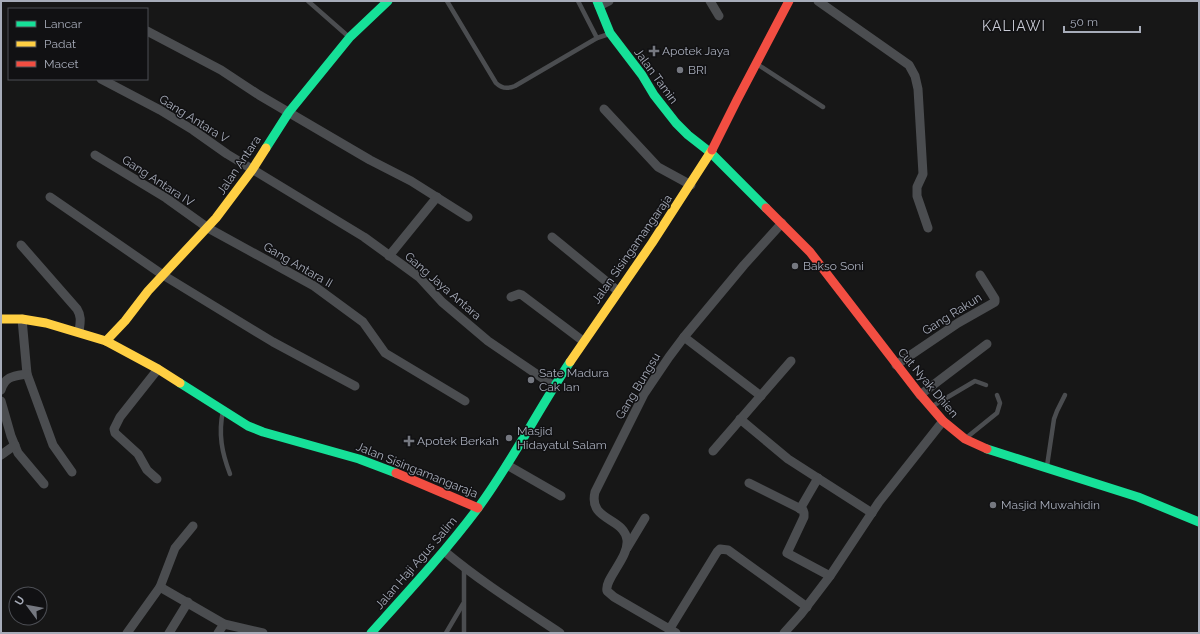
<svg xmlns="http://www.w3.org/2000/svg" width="1200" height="634" font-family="Raleway,sans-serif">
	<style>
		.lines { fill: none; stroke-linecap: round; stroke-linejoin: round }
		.lane { stroke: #4b4d50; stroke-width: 4.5 }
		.street { stroke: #4b4d50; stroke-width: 9 }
		.fast { stroke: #16e098; stroke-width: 9 }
		.slow { stroke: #ffcf43; stroke-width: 9 }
		.jam { stroke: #f24e42; stroke-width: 9 }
		.poi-dot { fill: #757880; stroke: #111113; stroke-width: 1.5 }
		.labels { text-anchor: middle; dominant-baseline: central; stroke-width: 3; stroke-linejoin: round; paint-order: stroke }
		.poi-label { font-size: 12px; fill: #a7acb9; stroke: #111113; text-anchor: start }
		.street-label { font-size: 12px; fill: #a7acb9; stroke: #111113 }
		.quarter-label { font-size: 14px; letter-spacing: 1px; fill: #c9cbd5; stroke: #111113 }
	</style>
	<rect width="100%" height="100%" fill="#171717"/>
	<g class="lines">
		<g class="lane">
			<polyline points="308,1 349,37"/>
			<path d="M447 1 496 83C501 88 508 89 515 86L597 38 609 34"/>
			<polyline points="578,1 597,38"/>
			<polyline points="757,64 823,107"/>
			<polyline points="931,407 975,381 986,385"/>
			<path d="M223 411C218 434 222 453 230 474"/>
			<polyline points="966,438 997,413 1000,403 997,395"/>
			<polyline points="1047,466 1054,419 1057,411 1065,395"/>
			<polyline points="464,567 464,633"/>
			<polyline points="446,633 463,604"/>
		</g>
		<g class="street">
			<polyline points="710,1 719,16"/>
			<polyline points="818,1 909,65 915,76 918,89 923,174 917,187 917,196 928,228"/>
			<polyline points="599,6 609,1"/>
			<polyline points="147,31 221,70 259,95 370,160 411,181 468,217"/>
			<polyline points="101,79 160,110 193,130 227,154 364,237 419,277 442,302 488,341 554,386"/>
			<polyline points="604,109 658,167 691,185"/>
			<polyline points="95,155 166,198 208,228 314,286 363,322 385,353 465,401"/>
			<polyline points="50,197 163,275 273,342 355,386"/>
			<polyline points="552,237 618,291"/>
			<path d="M21 245 77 309C82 317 80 323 79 332"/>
			<polyline points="389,256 437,197"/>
			<polyline points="511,297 519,294 522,295 583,341"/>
			<polyline points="22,319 27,374 53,445 72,472"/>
			<polyline points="684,337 761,396"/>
			<polyline points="896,365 958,323 995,302 995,299 980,275"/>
			<path d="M1 390C5 376 14 376 27 374"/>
			<polyline points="920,395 987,344"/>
			<polyline points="1,401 11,436 18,453 44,484"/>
			<polyline points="740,419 788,459 872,513"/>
			<polyline points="713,451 791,361"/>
			<polyline points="1,455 15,445"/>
			<polyline points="507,465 561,496"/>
			<polyline points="157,479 147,470 138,454 115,433 114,429 120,417 158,369"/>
			<polyline points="749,483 803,510 804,513 804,517 787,553 830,576"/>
			<polyline points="800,509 818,478"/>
			<polyline points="627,548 645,518"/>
			<path d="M444 551C481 582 521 607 560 633"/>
			<polyline points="160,587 224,624 263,633"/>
			<polyline points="669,630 717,552 720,549 728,550 807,607"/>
			<polyline points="127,633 160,587 175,548 193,526"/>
			<polyline points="169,633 188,602"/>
			<polyline points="218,633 224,624"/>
			<path d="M676 633 614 597 607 591C604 579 629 558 627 540 624 517 588 521 595 492L644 394 669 357 684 337 744 265 782 223"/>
			<polyline points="784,633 801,614 830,576 879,502 943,421"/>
		</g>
		<g class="fast">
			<polyline points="597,1 610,33 642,75 654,95 676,123 688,135 711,153 766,208"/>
			<polyline points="266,148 289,112 350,37 388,1"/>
			<polyline points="180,383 248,426 263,432 359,459 396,473"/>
			<polyline points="987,449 1138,497 1199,522"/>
			<path d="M371 633C408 592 445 552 478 508 512 462 538 410 570 362"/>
		</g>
		<g class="slow">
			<polyline points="1,319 22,319 46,323 106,341 158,369 180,383"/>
			<polyline points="106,341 125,321 148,291 216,218 252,170 266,148"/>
			<polyline points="570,362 652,243 712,150"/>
		</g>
		<g class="jam">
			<polyline points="712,150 737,100 789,1"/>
			<polyline points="766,208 810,252 918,392 943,421 965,439 987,449"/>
			<polyline points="396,473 478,508"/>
		</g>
	</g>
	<g class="poi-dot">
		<path d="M652 45h4v4h4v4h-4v4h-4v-4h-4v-4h4z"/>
		<circle cx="680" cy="70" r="4"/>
		<circle cx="795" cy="266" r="4"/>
		<circle cx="531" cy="380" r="4"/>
		<circle cx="509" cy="438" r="4"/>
		<path d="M407 435h4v4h4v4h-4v4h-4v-4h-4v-4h4z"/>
		<circle cx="993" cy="505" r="4"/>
	</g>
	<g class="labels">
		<g class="poi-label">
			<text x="662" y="51">Apotek Jaya</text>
			<text x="688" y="70">BRI</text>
			<text x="803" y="266">Bakso Soni</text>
			<text x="539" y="373">Sate Madura<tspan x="539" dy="14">Cak Ian</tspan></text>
			<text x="517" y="431">Masjid<tspan x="517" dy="14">Hidayatul Salam</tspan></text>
			<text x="417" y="441">Apotek Berkah</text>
			<text x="1001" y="505">Masjid Muwahidin</text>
		</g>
		<g class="street-label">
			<text transform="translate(656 76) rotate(54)">Jalan Tamin</text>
			<text transform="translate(194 119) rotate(32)">Gang Antara V</text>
			<text transform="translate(239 165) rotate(-56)">Jalan Antara</text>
			<text transform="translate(158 181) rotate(33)">Gang Antara IV</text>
			<text transform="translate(632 249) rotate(-55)">Jalan Sisingamangaraja</text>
			<text transform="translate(298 265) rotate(30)">Gang Antara II</text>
			<text transform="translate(443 286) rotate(41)">Gang Jaya Antara</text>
			<text transform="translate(952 314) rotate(-32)">Gang Rakun</text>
			<text transform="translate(928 383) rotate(50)">Cut Nyak Dhien</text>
			<text transform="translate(638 386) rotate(-59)">Gang Bungsu</text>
			<text transform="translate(417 470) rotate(22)">Jalan Sisingamangaraja</text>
			<text transform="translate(416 563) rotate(-49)">Jalan Haji Agus Salim</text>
		</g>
		<g class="quarter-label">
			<text x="1014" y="26">KALIAWI</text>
		</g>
	</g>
	<rect width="1200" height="634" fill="none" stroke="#a7acb9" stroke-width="4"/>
	<rect x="8" y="8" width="140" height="72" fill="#111113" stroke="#4d4f55"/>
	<rect x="16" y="21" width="20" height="6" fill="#16e098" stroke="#4d4f55"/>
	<text x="44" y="28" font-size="12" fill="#a7acb9">Lancar</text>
	<rect x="16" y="41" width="20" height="6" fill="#ffcf43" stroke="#4d4f55"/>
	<text x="44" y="48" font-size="12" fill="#a7acb9">Padat</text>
	<rect x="16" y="61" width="20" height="6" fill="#f24e42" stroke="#4d4f55"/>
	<text x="44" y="68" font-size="12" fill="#a7acb9">Macet</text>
	<g transform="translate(28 606) rotate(302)"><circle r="19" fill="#111113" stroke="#4d4f55"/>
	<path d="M0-3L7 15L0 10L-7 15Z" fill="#757880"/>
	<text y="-6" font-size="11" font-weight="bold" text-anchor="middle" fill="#a7acb9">U</text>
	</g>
	<path d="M1064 26v6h76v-6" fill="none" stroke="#a7acb9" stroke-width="2"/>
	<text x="1070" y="26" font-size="12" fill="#a7acb9" stroke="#111113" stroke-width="3" paint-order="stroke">50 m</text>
</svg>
